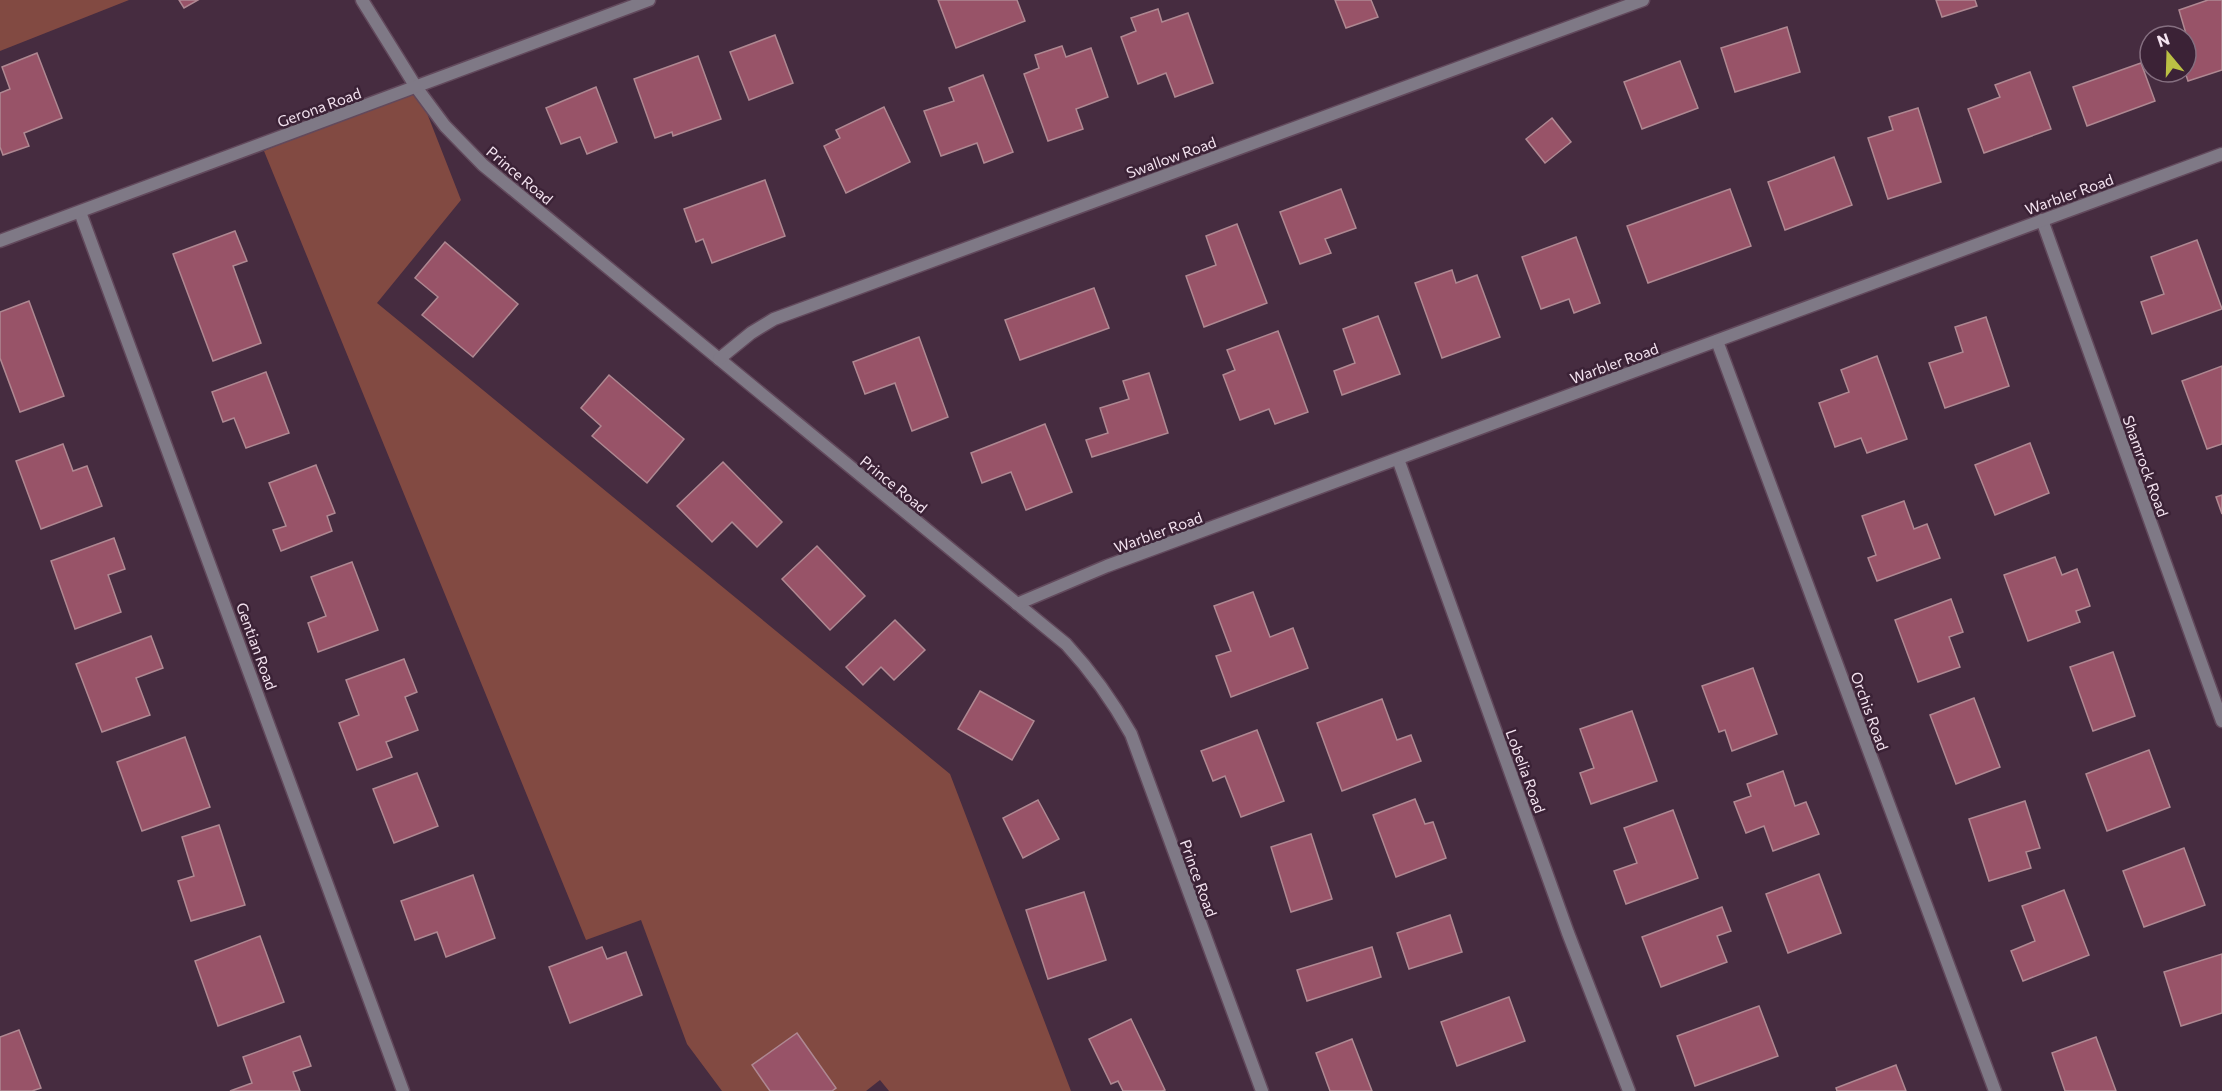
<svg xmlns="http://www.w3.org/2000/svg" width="2222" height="1091" font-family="Commissioner,sans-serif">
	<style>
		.green { fill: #824a42 }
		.building { fill: #985368; stroke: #af8892; stroke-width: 1.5 }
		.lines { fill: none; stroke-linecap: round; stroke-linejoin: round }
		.street-casing { stroke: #62495c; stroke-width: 15 }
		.street { stroke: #7f7986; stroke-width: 12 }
		.labels { text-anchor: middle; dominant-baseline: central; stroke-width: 5; stroke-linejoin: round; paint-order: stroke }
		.street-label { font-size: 15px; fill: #f4e3f0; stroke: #3b2236 }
	</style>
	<rect width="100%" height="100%" fill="#462c40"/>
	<g class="green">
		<polygon points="0,0 129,0 0,51"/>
		<polygon points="416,85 461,200 377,303 950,774 1071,1091 889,1091 880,1080 866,1091 722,1091 687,1044 641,920 586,940 264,151"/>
	</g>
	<g class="building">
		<polygon points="179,0 198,0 184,8"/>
		<polygon points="938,0 1017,0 1025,21 956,48"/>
		<polygon points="1335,0 1371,0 1378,17 1346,28"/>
		<polygon points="1936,0 1975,0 1977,6 1942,17"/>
		<polygon points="2208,0 2222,0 2222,70 2188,81 2185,72 2187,37 2179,10"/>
		<polygon points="1158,9 1162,22 1188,13 1213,83 1175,97 1166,73 1138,84 1121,37 1136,31 1131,18"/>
		<polygon points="1787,27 1800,72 1735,92 1721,48"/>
		<polygon points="775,35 793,83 749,100 730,52"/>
		<polygon points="1062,46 1066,57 1091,48 1108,97 1076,109 1083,129 1048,141 1024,74 1039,68 1035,55"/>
		<polygon points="37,53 62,118 24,133 29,146 3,155 0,147 0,93 10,89 2,67"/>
		<polygon points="698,56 721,119 673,136 672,132 655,138 634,79"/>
		<polygon points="1680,61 1698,108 1642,129 1624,82"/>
		<polygon points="2141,63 2155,101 2087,126 2073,87"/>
		<polygon points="2030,72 2051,129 1984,153 1968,109 2000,97 1995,85"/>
		<polygon points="983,75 1013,152 984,163 977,143 941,156 924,111 954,101 949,88"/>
		<polygon points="596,87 617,142 587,154 580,137 561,144 546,108"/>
		<polygon points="884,107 910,162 846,193 824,146 840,138 836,130"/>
		<polygon points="1918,108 1941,182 1888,199 1868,138 1893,130 1889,117"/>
		<polygon points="1552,118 1571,142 1545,163 1526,139"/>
		<polygon points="1834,157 1852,205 1785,230 1768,182"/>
		<polygon points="765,180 785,236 712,263 703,239 696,242 684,209"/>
		<polygon points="1341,189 1356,228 1325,239 1331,253 1300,264 1280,212"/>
		<polygon points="1730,189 1751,246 1648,283 1627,226"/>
		<polygon points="1237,224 1267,303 1204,327 1186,276 1216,265 1206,236"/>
		<polygon points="235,231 247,261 233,266 261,343 213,361 173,254"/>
		<polygon points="1576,237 1600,303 1574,313 1569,299 1541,309 1522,257"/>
		<polygon points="2197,240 2222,309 2152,334 2141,302 2164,294 2151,257"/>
		<polygon points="445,242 518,304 473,357 422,315 438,297 415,278"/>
		<polygon points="1452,270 1456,283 1477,275 1500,337 1442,358 1415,283"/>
		<polygon points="1094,288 1109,328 1020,360 1005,320"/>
		<polygon points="29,301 64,396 20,412 0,358 0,312"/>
		<polygon points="1378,316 1400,374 1342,395 1334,371 1355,363 1343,329"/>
		<polygon points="1986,317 2009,386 1945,408 1929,363 1963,352 1955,327"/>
		<polygon points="1278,331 1308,412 1275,424 1269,409 1240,420 1223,375 1235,370 1227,350"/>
		<polygon points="919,337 948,417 912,431 895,383 865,394 853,362"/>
		<polygon points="1877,356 1907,439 1867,453 1861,438 1835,447 1819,403 1849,392 1841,370"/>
		<polygon points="2222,366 2222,444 2207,449 2182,381"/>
		<polygon points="266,372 289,433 246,448 234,418 223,422 212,392"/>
		<polygon points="1149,373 1168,433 1092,457 1086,440 1108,433 1100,408 1129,399 1123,381"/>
		<polygon points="609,375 684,439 647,483 592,436 601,426 581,408"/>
		<polygon points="1045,424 1072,492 1026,510 1011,472 982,483 971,453"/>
		<polygon points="2030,443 2049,493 1995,515 1975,465"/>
		<polygon points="63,444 73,471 87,466 102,506 41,529 16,461"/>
		<polygon points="723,462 782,522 757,547 732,522 712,542 677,506"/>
		<polygon points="316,465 335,513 327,516 332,531 281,551 273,530 286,526 269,483"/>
		<polygon points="2222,495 2222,514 2216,497"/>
		<polygon points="1904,501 1914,529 1927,524 1940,558 1877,581 1868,558 1876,555 1862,516"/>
		<polygon points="114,538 125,569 108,575 121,612 75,629 51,561"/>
		<polygon points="817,546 865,596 830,630 782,579"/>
		<polygon points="2055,557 2062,575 2077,569 2090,606 2076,611 2080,622 2028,641 2004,575"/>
		<polygon points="352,562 378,630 318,652 308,623 326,616 311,577"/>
		<polygon points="1253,592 1270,637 1293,628 1308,668 1231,697 1216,656 1231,651 1214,606"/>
		<polygon points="1951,599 1963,632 1949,637 1960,667 1918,682 1895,620"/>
		<polygon points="895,620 925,650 894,680 881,667 863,685 846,667"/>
		<polygon points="151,636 163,668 136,678 150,715 102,732 76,664"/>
		<polygon points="2113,652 2135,716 2093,731 2070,667"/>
		<polygon points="404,659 417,692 405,697 418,730 386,742 392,757 357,770 339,723 359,715 346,680"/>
		<polygon points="1753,668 1777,734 1732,751 1725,730 1719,732 1702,686"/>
		<polygon points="980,691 1034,721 1012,760 958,729"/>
		<polygon points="1974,698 2000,767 1956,784 1930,715"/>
		<polygon points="1382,699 1397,740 1411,735 1421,761 1342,791 1317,723"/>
		<polygon points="1632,711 1657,781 1591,804 1580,773 1594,768 1580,729"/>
		<polygon points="1257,730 1284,801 1241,817 1225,776 1213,781 1201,751"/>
		<polygon points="185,737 210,807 142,831 117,762"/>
		<polygon points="2149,750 2170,807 2107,831 2086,774"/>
		<polygon points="1783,771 1795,806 1806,802 1819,834 1773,851 1764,826 1746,833 1734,802 1751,796 1747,784"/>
		<polygon points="417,773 438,826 394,843 373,789"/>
		<polygon points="1415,799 1425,824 1433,822 1446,858 1396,877 1373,815"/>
		<polygon points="1038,800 1059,839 1023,858 1003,818"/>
		<polygon points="2025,801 2040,848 2026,852 2031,868 1989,881 1969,819"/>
		<polygon points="1673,810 1698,878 1626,904 1614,871 1637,863 1624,828"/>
		<polygon points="219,825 245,905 191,921 178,881 194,876 182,837"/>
		<polygon points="1311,834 1332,899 1291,912 1271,847"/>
		<polygon points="2184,848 2205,905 2144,927 2123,871"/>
		<polygon points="1819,874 1841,933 1788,953 1766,894"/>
		<polygon points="473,875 495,938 446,957 437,932 415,940 401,901"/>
		<polygon points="2064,890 2089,955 2023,981 2011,951 2035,941 2022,906"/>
		<polygon points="1084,892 1106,960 1048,979 1026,910"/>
		<polygon points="1722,907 1731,931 1717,936 1727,962 1661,987 1642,937"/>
		<polygon points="1450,915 1462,952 1409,969 1397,933"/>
		<polygon points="260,936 284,1002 218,1026 195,961"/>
		<polygon points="602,947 607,959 626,952 642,995 570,1023 549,967"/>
		<polygon points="1372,947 1381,977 1307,1001 1297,970"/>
		<polygon points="2222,954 2222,1013 2181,1026 2164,972"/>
		<polygon points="1509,997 1525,1041 1457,1066 1441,1022"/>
		<polygon points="1759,1006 1778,1056 1695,1086 1677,1036"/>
		<polygon points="1131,1019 1165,1090 1162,1091 1123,1091 1118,1081 1111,1084 1089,1039"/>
		<polygon points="19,1030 41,1088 32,1091 0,1091 0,1037"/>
		<polygon points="797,1033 836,1088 832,1091 770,1091 752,1065"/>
		<polygon points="300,1036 311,1066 293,1072 300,1091 230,1091 252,1083 243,1057"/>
		<polygon points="2096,1037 2116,1091 2065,1091 2052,1053"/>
		<polygon points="1352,1039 1372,1091 1330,1091 1316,1053"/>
		<polygon points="1896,1065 1906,1091 1837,1091 1836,1088"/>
	</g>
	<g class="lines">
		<defs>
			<g id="street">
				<path d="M362 0 416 87 445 126 483 165 1066 644C1092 672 1112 700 1131 734L1262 1091"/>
				<polyline points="80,212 403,1091"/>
				<polyline points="2042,220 2222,721"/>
				<polyline points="0,241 649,0"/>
				<polyline points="1717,341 1995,1091"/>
				<polyline points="719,359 751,333 774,319 1643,0"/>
				<polyline points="1398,459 1568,933 1629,1091"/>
				<polyline points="1017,604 1107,566 2222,154"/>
			</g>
		</defs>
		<use href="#street" class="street-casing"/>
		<use href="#street" class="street"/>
	</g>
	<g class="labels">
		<g class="street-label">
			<text transform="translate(319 107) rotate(-20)">Gerona Road</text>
			<text transform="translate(1171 157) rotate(-20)">Swallow Road</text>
			<text transform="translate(520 175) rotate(40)">Prince Road</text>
			<text transform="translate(2069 194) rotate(-20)">Warbler Road</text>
			<text transform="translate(1614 363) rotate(-20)">Warbler Road</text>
			<text transform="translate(2146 466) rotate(70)">Shamrock Road</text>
			<text transform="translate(894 484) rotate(39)">Prince Road</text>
			<text transform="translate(1158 532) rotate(-20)">Warbler Road</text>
			<text transform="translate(257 646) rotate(70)">Gentian Road</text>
			<text transform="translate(1870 711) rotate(70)">Orchis Road</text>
			<text transform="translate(1526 771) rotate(70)">Lobelia Road</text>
			<text transform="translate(1199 878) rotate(70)">Prince Road</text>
		</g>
	</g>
	<g transform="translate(2168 54) rotate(341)"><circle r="28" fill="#3b2236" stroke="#856f80" stroke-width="1.5"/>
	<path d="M0-4.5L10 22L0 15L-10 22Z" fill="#bbc044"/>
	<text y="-9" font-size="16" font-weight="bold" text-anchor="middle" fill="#f4e3f0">N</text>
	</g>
</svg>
